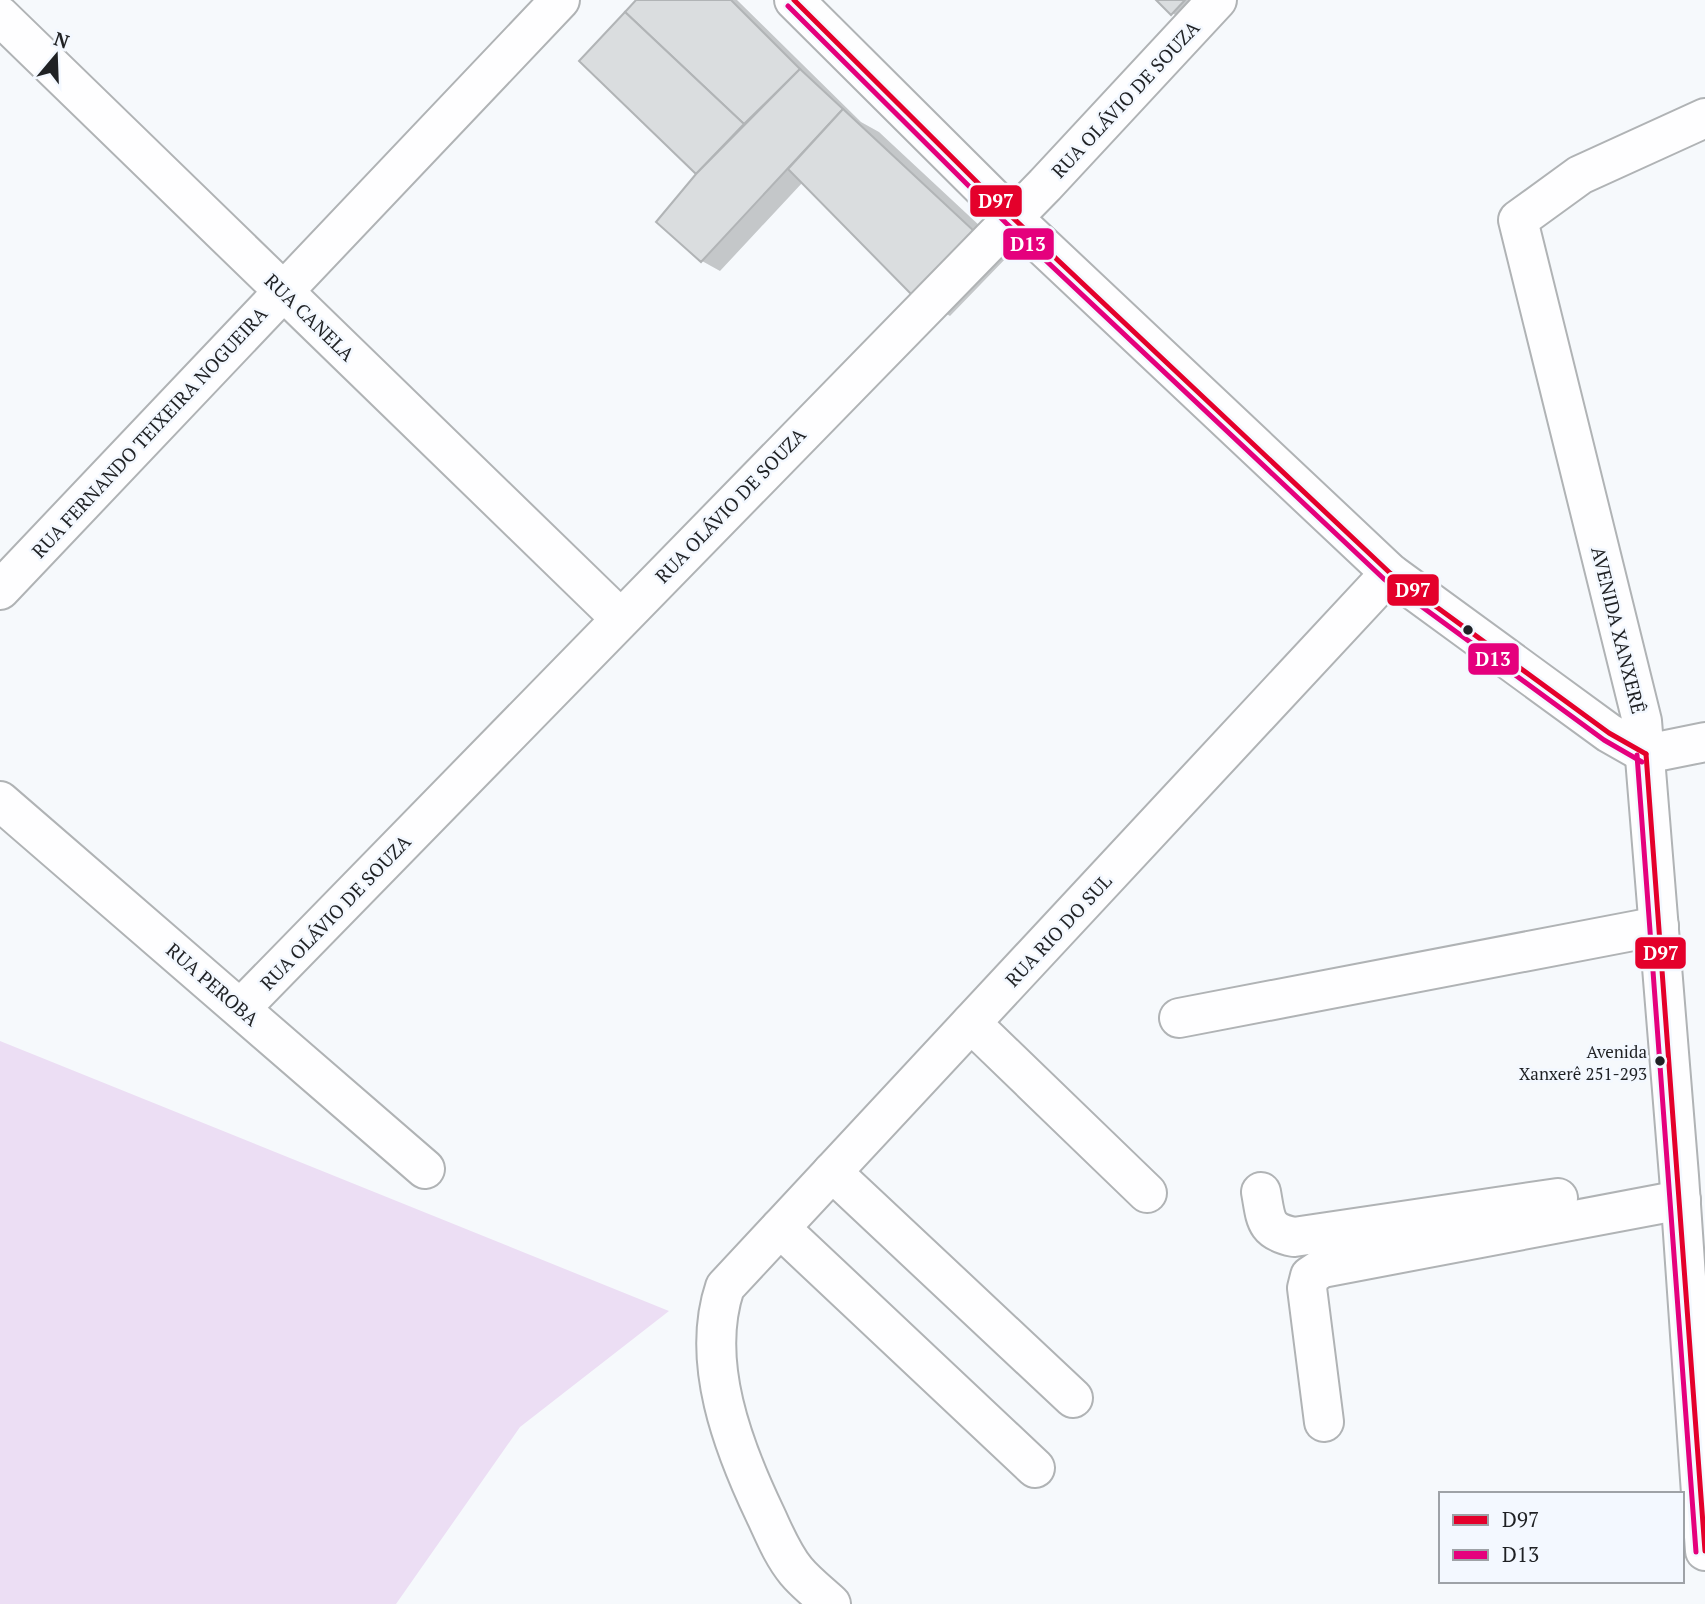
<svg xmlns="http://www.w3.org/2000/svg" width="1705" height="1604" font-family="'PT Serif',serif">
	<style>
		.green { fill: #ecdef4 }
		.shadow { fill: #0003 }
		.building { fill: #dadddf; stroke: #b1b4b6; stroke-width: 2 }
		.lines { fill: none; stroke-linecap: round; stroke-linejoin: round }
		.minor-casing { stroke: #b0b3b5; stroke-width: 42 }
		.minor { stroke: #fefeff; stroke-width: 38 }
		.bus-1-casing { stroke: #f3f8ff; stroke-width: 10 }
		.bus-2-casing { stroke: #f3f8ff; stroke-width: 10 }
		.bus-1 { stroke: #e4002b; stroke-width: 5 }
		.bus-2 { stroke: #e5007d; stroke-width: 5 }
		.bus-dot { fill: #1f2124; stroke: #f3f8ff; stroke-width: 2.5 }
		.labels { text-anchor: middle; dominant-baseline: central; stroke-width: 5; stroke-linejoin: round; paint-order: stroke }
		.bus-label { font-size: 17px; fill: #1f2124; stroke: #f3f8ff; text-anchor: end }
		.street-label { font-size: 19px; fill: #1f2124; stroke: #f3f8ff }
		.line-badge { stroke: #f3f8ff; stroke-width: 2.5 }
		.badge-label { font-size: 19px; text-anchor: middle; font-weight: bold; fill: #fff }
	</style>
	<rect width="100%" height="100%" fill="#f6f9fc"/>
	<polygon class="green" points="0,1041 669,1311 520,1427 396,1604 0,1604"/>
	<g class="shadow">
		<polygon points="636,0 737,0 861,122 879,132 1010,254 950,316 915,295 803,182 720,271 702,261 658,221 698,174 582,61"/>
		<polygon points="1159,0 1211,0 1190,24 1172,13"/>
	</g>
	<g class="building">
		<polygon points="636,0 731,0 800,69 744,124 625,12"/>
		<polygon points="1156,0 1185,0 1171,15"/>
		<polygon points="625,12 744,124 696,174 579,61"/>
		<polygon points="800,69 843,109 701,262 656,222 696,174"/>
		<polygon points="843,109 975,232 914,297 788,169"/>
	</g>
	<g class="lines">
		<defs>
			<g id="minor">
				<polyline points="794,0 1012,217 1390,573 1609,733 1646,754"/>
				<polyline points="0,16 620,618"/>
				<polyline points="1705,118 1580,175 1518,220 1642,721 1679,1176 1705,1551"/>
				<polyline points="0,590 560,0"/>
				<polyline points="1646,754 1705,742"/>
				<polyline points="0,801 425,1169"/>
				<polyline points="241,1008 1045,185 1217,0"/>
				<polyline points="1179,1018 1659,926"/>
				<polyline points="971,1023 1147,1193"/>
				<polyline points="832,1172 1073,1398"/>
				<path d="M1261 1192C1266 1219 1264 1231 1294 1237L1558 1198"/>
				<polyline points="780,1228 1035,1468"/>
				<polyline points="1324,1422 1307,1288 1310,1276 1322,1268 1681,1200"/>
				<path d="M831 1604C819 1593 806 1583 796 1571 782 1554 774 1533 765 1514 733 1447 700 1361 725 1287L1390 573"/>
			</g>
		</defs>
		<use href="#minor" class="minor-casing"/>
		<use href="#minor" class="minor"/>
		<defs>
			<g id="bus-1">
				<polyline points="794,0 1012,217 1390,573 1609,733 1646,754"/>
				<polyline points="1646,754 1705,1551"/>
			</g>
			<g id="bus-2">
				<polyline points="788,6 1006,223 1384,579 1604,740 1642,762"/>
				<polyline points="1637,755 1696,1552"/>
			</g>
		</defs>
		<use href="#bus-1" class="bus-1-casing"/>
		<use href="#bus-2" class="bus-2-casing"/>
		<use href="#bus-1" class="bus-1"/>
		<use href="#bus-2" class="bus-2"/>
	</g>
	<g class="bus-dot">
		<circle cx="1468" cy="630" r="6"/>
		<circle cx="1660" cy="1061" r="6"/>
	</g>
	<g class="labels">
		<g class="bus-label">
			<text x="1647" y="1051">Avenida<tspan x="1647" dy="22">Xanxerê 251-293</tspan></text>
		</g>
		<g class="street-label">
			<text transform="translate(1125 99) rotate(-47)">RUA OLÁVIO DE SOUZA</text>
			<text transform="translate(310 317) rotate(44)">RUA CANELA</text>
			<text transform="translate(149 432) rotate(-47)">RUA FERNANDO TEIXEIRA NOGUEIRA</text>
			<text transform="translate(730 505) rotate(-46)">RUA OLÁVIO DE SOUZA</text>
			<text transform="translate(1619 630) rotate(76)">AVENIDA XANXERÊ</text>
			<text transform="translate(335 912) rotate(-46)">RUA OLÁVIO DE SOUZA</text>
			<text transform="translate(1058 930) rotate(-47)">RUA RIO DO SUL</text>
			<text transform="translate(213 984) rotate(41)">RUA PEROBA</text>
		</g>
	</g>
	<g class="line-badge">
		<rect x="969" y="184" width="54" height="34" rx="7" fill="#e4002b"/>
		<rect x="1002" y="227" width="53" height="34" rx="7" fill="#e5007d"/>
		<rect x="1386" y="573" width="54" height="34" rx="7" fill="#e4002b"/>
		<rect x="1467" y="642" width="53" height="34" rx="7" fill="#e5007d"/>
		<rect x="1634" y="936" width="53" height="34" rx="7" fill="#e4002b"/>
	</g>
	<g class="badge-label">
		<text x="996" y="208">D97</text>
		<text x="1028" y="251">D13</text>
		<text x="1413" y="597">D97</text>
		<text x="1493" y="666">D13</text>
		<text x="1661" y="960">D97</text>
	</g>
	<rect x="1439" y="1492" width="245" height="91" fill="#f3f8ff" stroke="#9ea2a7" stroke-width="2"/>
	<rect x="1453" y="1515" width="35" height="10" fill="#e4002b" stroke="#9ea2a7" stroke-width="2"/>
	<text x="1502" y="1527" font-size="21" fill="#1f2124">D97</text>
	<rect x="1453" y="1550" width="35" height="10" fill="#e5007d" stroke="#9ea2a7" stroke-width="2"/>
	<text x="1502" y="1562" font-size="21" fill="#1f2124">D13</text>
	<g transform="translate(56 56) rotate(19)" stroke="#f3f8ff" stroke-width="5" paint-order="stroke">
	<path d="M0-5L12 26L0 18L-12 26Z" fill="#1f2124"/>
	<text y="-10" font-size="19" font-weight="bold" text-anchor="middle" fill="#1f2124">N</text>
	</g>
</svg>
